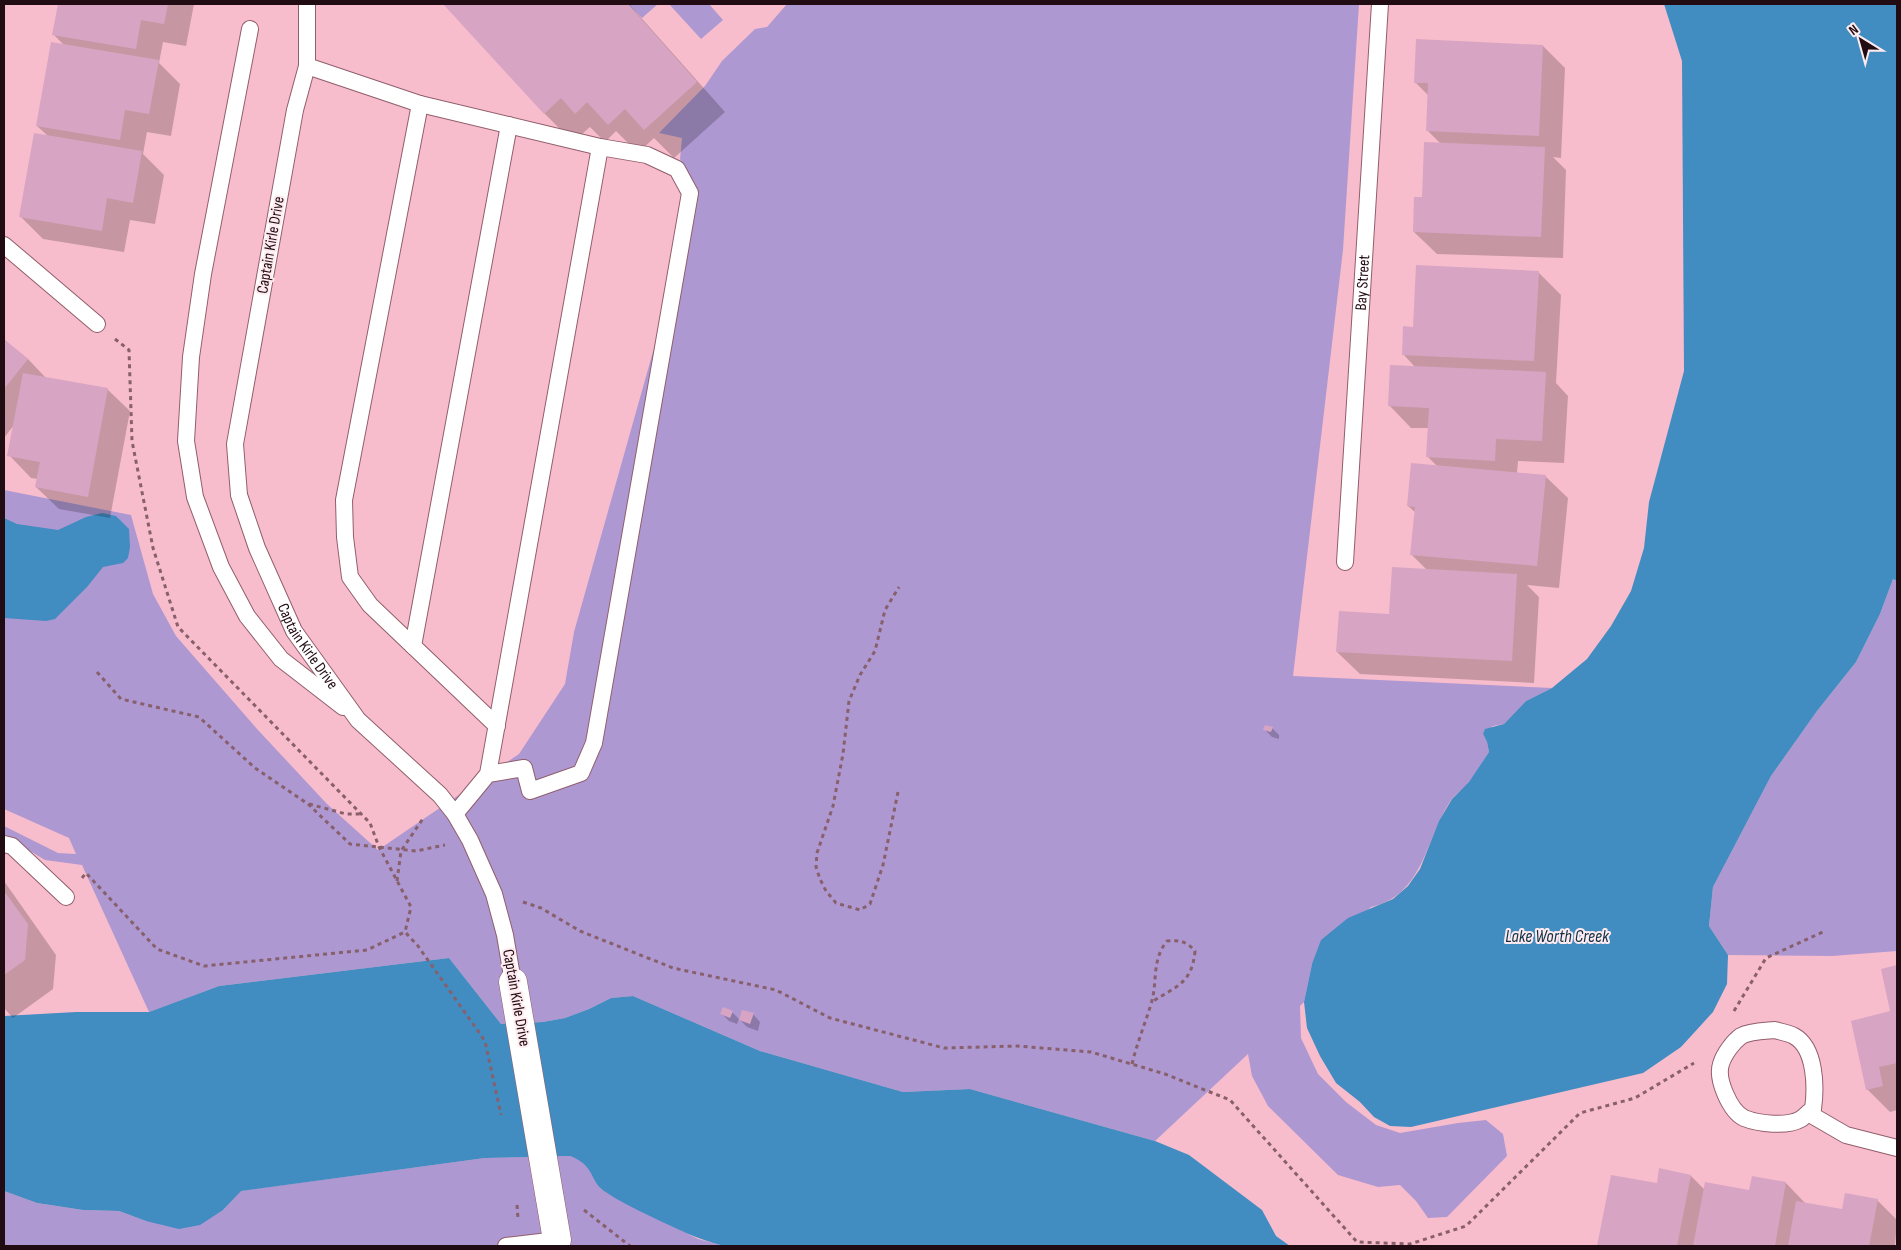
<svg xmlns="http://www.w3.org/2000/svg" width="1901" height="1250" font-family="'Sofia Sans Condensed',sans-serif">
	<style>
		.green { fill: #ae98d2 }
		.water { fill: #418cc1 }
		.shadow { fill: #0003 }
		.building { fill: #d7a5c3 }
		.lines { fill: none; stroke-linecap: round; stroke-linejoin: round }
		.service-casing { stroke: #915e6c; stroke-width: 18 }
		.minor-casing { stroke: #915e6c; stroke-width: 29 }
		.path { stroke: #87606b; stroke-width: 3; stroke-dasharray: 4 4; stroke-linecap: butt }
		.service { stroke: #fff; stroke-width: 16 }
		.minor { stroke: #fff; stroke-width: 28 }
		.labels { text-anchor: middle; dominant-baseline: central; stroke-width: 4; stroke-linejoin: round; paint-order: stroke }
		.street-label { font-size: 16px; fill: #200c12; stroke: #feebef }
		.water-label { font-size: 18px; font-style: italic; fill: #0e2f45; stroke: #feebef }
	</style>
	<rect width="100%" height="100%" fill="#f8bdcc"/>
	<g class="green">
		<polygon points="628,4 658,4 642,18"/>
		<polygon points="669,4 709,4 723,20 701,39"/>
		<path d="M787 4H1359L1343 250 1293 676 1552 688 1526 701 1504 724 1493 726 1483 734 1487 742 1489 752C1483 761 1477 771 1470 781 1465 788 1456 793 1451 800 1425 839 1424 895 1371 907L1312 964 1304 1002 1300 1006 1301 1038 1318 1074 1346 1102 1376 1125 1400 1133 1458 1123 1486 1120 1503 1134 1507 1156 1447 1217 1428 1218 1416 1201 1400 1185 1378 1187 1338 1175 1268 1106 1252 1076 1248 1054 1155 1141 970 1089 903 1092 760 1051 633 996 611 998 589 1009 565 1018 543 1022 501 1024 449 958 219 986 149 1012 82 865 45 860 4 835V826L58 853 76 854 69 838 4 809V490L131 515 153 594 176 636 258 730 327 804 378 850 519 754 565 684 574 632 698 192 680 159 682 138 659 133 705 86 722 61 755 29 767 27Z"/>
		<polygon points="1893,579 1897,581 1897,951 1832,956 1728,955 1709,926 1713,887 1771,776 1817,711 1856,662 1880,614"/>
		<polygon points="570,1156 581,1160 588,1167 601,1189 698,1239 724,1246 4,1246 4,1191 37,1203 83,1210 119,1211 146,1221 223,1210 240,1191 485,1158"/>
	</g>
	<g class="water">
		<polygon points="1664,4 1897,4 1897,581 1893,579 1880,614 1856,662 1817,711 1771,776 1713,887 1709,926 1728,955 1727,984 1713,1012 1681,1047 1643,1073 1411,1127 1390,1126 1374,1117 1360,1102 1336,1083 1320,1056 1307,1028 1304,1002 1312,964 1321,940 1348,918 1393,899 1408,886 1420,869 1439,821 1452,799 1469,782 1489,752 1487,742 1483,734 1485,729 1504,724 1526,701 1552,688 1587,659 1611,626 1631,591 1644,548 1649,502 1684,371 1682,61"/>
		<polygon points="102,513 116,516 129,529 130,547 128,558 123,563 103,567 87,587 55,619 46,621 4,618 4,518 17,524 58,530 86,517"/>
		<path d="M449 958 501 1024 543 1022 565 1018 589 1009 611 998 633 996 760 1051 903 1092 970 1089 1155 1141 1189 1155 1262 1210 1276 1236 1290 1246H724C697 1239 677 1229 652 1217 635 1209 619 1201 604 1191 589 1180 595 1165 570 1156L485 1158 241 1191 223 1210 200 1225 179 1229 146 1221 119 1211 83 1210 37 1203 4 1191V1016L76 1012H149L219 986Z"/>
	</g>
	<g class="shadow">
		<polygon points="59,4 194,4 186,46 163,42 159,63 180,84 171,136 147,132 143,154 164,175 155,224 130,220 124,252 43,239 21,217 49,137 37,126 65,46 54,35"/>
		<polygon points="444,4 629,4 725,112 674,158 654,138 638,153 616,131 605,142 590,127 573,142 544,113"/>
		<polygon points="1543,46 1565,68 1561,158 1553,157 1566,170 1563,258 1437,254 1414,232 1423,198 1441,144 1427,130 1429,96 1415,82"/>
		<polygon points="1538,272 1561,295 1556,383 1568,396 1564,463 1518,461 1517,473 1545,476 1568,498 1559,588 1527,585 1539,597 1534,683 1360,674 1337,652 1390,615 1427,570 1412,555 1416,513 1408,506 1437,466 1428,457 1429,428 1411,428 1389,405 1415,367 1403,354 1414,328"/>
		<polygon points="4,340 28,359 46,378 107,389 130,411 110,518 59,509 36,487 38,479 31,478 9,455 14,425 4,438"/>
		<polygon points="1272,728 1279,735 1279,739 1272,737 1265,730"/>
		<polygon points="4,881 56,955 53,989 13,1018 4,1008"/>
		<polygon points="1897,967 1897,1110 1890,1112 1867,1089 1892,1012 1882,970"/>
		<polygon points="732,1012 740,1020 753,1014 760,1022 758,1031 747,1027 739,1019 737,1024 729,1021 722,1014"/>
		<polygon points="1612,1176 1658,1184 1691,1176 1705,1190 1750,1192 1753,1178 1786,1183 1806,1204 1843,1210 1877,1200 1897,1220 1895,1246 1598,1246"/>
	</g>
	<g class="building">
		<polygon points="58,4 168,4 164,24 141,20 136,49 52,35"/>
		<polygon points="443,4 628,4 697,82 644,130 625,109 608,125 587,102 575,114 561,98 544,114"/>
		<polygon points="1416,39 1543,45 1539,136 1426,131 1428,83 1414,83"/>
		<polygon points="51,42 159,60 149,114 125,110 120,140 36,126"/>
		<polygon points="34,133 142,151 133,203 107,198 102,231 19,217"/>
		<polygon points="1424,142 1545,147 1541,237 1413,232 1414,197 1422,197"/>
		<polygon points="1416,265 1539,271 1534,361 1402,355 1403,326 1413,327"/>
		<polygon points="4,339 28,359 4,389"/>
		<polygon points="1390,365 1546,372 1542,441 1496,439 1495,461 1426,457 1429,408 1388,406"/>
		<polygon points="23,373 108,388 88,497 35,487 40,462 7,456"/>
		<polygon points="1411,463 1546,475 1537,566 1410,555 1415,507 1407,506"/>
		<polygon points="1392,567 1517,574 1512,661 1336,652 1339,611 1389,614"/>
		<polygon points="1265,725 1273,727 1271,732 1263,730"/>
		<polygon points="4,891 28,924 25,960 4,975"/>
		<polygon points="1897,965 1897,1063 1879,1067 1883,1086 1866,1090 1851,1021 1890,1011 1881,969"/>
		<polygon points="723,1007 733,1011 730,1018 720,1014"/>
		<polygon points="742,1010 754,1013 750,1024 739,1020"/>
		<polygon points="1659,1168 1691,1175 1677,1246 1597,1246 1611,1175 1657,1183"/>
		<polygon points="1752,1176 1786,1182 1775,1246 1693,1246 1705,1182 1749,1190"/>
		<polygon points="1845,1193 1878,1199 1869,1246 1788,1246 1796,1201 1842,1209"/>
	</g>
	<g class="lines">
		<defs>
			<g id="service">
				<path id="s1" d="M307 4V66L295 110 235 444 239 495 257 548 294 631 358 720 440 795 455 814 470 840 494 894 505 935 513 982"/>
				<polyline points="250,29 203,274 191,357 186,441 195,497 221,567 247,616 281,659 343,707"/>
				<polyline points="307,66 420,104"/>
				<polyline points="4,245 97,324"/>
				<path id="s2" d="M1345 562 1380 4"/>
				<polyline points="413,646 509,125"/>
				<polyline points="497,726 370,605 350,577 345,537 344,500 420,104 600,147"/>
				<polyline points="455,814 488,774 600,147 647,155 677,169 690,193 594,743 581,773 530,791 524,768 488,774"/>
				<polyline points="4,844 12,846 66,897"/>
				<path d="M1775 1030C1781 1032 1789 1033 1794 1036 1816 1048 1816 1088 1813 1109 1809 1112 1805 1116 1801 1119 1787 1127 1759 1124 1744 1118 1730 1111 1716 1079 1721 1064 1724 1054 1733 1042 1741 1036 1750 1031 1765 1031 1775 1030Z"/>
				<polyline points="1808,1113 1846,1135 1897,1148"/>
				<polyline points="506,1246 557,1240 562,1244"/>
			</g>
			<polyline id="minor" points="513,982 557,1240"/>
		</defs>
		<use href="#service" class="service-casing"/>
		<use href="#minor" class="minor-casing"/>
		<g class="path">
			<polyline points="115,339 129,350 132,441 153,548 178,627 370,823 379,847 411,907 405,932 418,946 485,1041 501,1115"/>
			<polyline points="97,672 121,699 199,717 255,768 308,804 350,844 416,851 445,845"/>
			<polyline points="898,792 883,865 870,904 860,910 836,903 826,891 820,879 816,867 817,853 833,806 843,754 849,701 860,675 875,651 885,610 899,587"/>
			<polyline points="309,804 346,814 361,814"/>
			<polyline points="82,878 86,873 157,949 204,966 367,950 405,932"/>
			<polyline points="397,881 401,851 424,817"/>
			<polyline points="523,902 541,908 580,931 673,968 776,990 830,1018 944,1048 1017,1046 1091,1052 1165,1074 1230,1100 1357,1242 1410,1244 1466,1226 1580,1113 1635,1098 1694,1063"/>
			<polyline points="1734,1011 1766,958 1825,931"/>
			<path d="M1132 1064C1137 1043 1145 1024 1151 1004 1158 982 1151 961 1167 941 1180 940 1186 941 1195 951 1192 984 1176 986 1152 1002"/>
			<polyline points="517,1205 518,1219"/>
			<polyline points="584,1210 630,1246"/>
		</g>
		<use href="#service" class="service"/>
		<use href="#minor" class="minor"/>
	</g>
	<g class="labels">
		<g class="street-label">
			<text transform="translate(271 245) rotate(-80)">Captain Kirle Drive</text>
			<text stroke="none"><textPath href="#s2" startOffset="280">Bay Street</textPath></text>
			<text stroke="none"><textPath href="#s1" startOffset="665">Captain Kirle Drive</textPath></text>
			<text transform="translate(516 998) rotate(80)">Captain Kirle Drive</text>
		</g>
		<g class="water-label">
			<text x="1557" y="936">Lake Worth Creek</text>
		</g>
	</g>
	<rect width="1901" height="1250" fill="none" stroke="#200c12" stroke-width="10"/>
	<g transform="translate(1861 40) rotate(323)" stroke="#feebef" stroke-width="4" paint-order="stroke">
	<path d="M0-4L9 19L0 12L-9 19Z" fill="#200c12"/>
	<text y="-8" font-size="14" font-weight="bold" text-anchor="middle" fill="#200c12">N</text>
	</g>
</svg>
